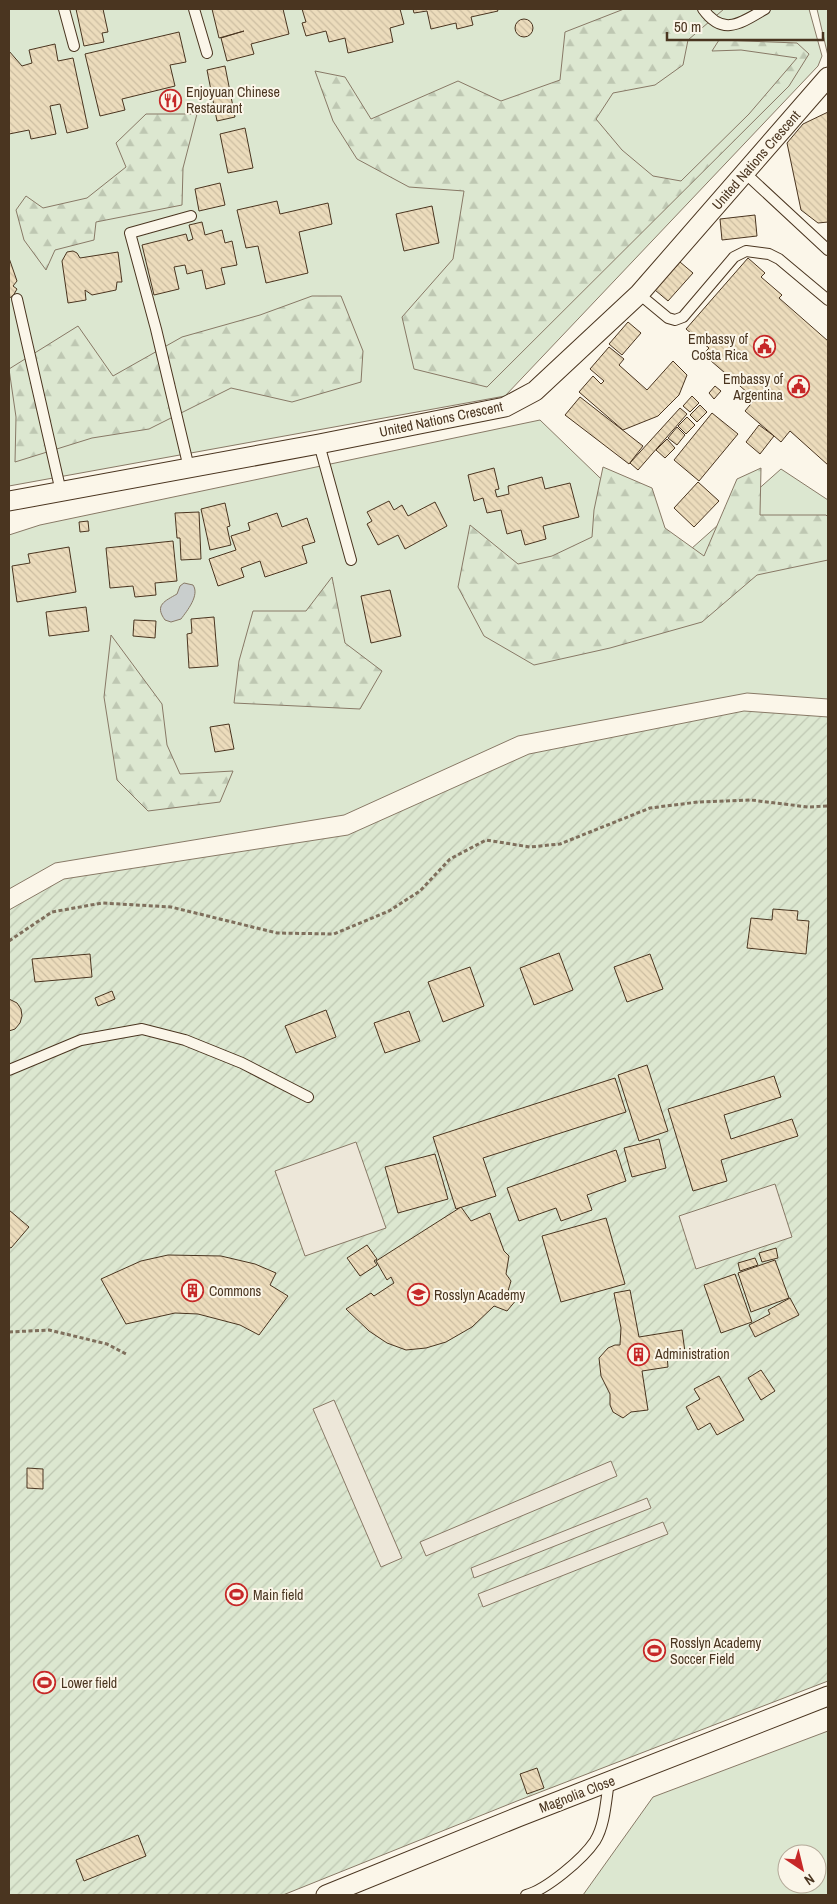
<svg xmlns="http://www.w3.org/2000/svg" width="837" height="1904" font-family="'Archivo Narrow',sans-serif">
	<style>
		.grass { fill: #dce7d0; stroke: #887966; fill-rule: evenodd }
		.forest { fill: url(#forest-firs); stroke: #887966 }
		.park { fill: url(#park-tufts); stroke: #887966 }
		.garden { fill: url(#garden-furrows); stroke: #887966 }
		.parking { fill: #ede7d9; stroke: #887966 }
		.water { fill: #c9cecd; stroke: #887966 }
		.building { fill: url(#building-back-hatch); stroke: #4a3520 }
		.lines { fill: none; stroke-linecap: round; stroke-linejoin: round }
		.lane-casing { stroke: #4a3520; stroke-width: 12 }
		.street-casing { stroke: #4a3520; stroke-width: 21 }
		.path { stroke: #7f6f5c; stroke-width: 3; stroke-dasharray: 4 2.5; stroke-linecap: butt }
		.lane { stroke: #fbf6e9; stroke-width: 10 }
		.street { stroke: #fbf6e9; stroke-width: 19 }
		.labels { text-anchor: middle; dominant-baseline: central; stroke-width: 4; stroke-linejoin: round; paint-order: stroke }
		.poi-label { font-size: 14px; fill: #4a3520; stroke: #fbf6e9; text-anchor: start }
		.street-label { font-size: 14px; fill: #4a3520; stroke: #fbf6e9 }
	</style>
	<defs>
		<pattern id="forest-firs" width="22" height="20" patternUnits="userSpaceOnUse" patternTransform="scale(1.25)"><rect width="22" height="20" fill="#dce7d0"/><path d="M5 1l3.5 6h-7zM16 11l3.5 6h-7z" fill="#bec7b2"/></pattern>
		<pattern id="park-tufts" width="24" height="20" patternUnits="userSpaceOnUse" patternTransform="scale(1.25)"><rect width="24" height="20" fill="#dce7d0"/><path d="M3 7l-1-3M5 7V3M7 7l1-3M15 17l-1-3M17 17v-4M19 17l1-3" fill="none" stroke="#bec7b2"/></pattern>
		<pattern id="garden-furrows" width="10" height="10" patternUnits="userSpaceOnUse" patternTransform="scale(1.25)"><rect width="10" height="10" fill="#dce7d0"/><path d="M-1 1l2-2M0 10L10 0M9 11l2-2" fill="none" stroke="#bec7b2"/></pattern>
		<pattern id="building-back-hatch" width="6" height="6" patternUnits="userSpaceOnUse" patternTransform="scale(1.25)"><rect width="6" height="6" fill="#ecdcbc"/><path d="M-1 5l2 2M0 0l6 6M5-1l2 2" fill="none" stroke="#ccbda1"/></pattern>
	</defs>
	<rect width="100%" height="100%" fill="#fbf6e9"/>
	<g class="grass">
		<polygon points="9,9 809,9 822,56 818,66 505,396 9,486"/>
		<polygon points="540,420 682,557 781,469 828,500 828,699 747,693 518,736 344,815 55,863 9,889 9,535 40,525"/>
		<path d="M828 1731V1895H583L653 1797ZM787 1854H817V1884H787Z"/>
	</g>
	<g class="forest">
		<polygon points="624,9 724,9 688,40 683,65 655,85 613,93 596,119 622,150 653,176 681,181 749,114 797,58 741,50 712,51 719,40 797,43 809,54 789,86 487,387 414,369 402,317 453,259 464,191 409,187 357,159 333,121 315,71 345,77 371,119 458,81 501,101 560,80 565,32"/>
		<polygon points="146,114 197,114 183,168 182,205 96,222 94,240 55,250 46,270 24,240 16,210 26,196 43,208 87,198 126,167 116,143"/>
		<polygon points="312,296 341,296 363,351 361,382 292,402 231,388 149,429 92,438 15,462 16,417 9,369 78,326 113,376 182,337 260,315"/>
		<polygon points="603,467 652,488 665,528 704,556 737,479 761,468 760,515 826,515 828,517 828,560 757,575 702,622 610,648 534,665 484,636 458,587 470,525 518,564 552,556 592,537 594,510"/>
		<polygon points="332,577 345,643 382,671 360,709 234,703 239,661 253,611 306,611"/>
		<polygon points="111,635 162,704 167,745 180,774 233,771 220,802 148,811 117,780 104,697"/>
	</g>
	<polygon class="park" points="817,9 828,9 828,56"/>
	<polygon class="garden" points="744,711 828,717 828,1681 517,1801 283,1895 9,1895 9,910 64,879 348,835 529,754"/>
	<g class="parking">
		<polygon points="356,1142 386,1228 305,1256 275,1171"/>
		<polygon points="775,1184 792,1237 696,1269 679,1216"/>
		<polygon points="334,1400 402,1558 381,1567 313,1409"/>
		<polygon points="611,1461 617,1476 426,1556 420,1542"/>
		<polygon points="647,1498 651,1508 474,1578 471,1568"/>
		<polygon points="663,1522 668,1534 483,1607 478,1594"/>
	</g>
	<path class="water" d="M184 583 193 585C200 595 187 611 181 619L171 622 165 620C154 605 165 601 177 594L180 586Z"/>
	<g class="building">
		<polygon points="76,9 103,9 108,32 102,33 104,42 84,46"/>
		<polygon points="212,9 283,9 289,34 251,44 254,54 227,61 221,38 244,31 219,38"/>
		<polygon points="302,9 400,9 404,24 390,28 393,42 348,53 345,38 329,42 326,31 306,36 302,23 306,22"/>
		<polygon points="413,9 497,9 498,11 471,17 473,25 457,29 456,23 431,29 427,11 414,13"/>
		<circle cx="524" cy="28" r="9"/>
		<polygon points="179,32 186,62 170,65 175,86 122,99 125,110 100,116 85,54"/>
		<polygon points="55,44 58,61 73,58 88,128 67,133 60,104 50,106 56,134 31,139 29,130 9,134 9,51 22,66 32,63 29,50"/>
		<polygon points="225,66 235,117 217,121 207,70"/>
		<polygon points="828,112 828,222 818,223 801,210 787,143 803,124"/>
		<polygon points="245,128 253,168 228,173 220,134"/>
		<polygon points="220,183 225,205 199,211 195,189"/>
		<polygon points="277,201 280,214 328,203 332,224 299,232 308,273 266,283 258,246 246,248 237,210"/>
		<polygon points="432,206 439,243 404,251 396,214"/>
		<polygon points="755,215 757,236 722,240 720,219"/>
		<polygon points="202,222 205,235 222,230 225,243 232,241 237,265 221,268 225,284 206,289 202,270 187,274 185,265 174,267 179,289 154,295 142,245 186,234 188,241 193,239 189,225"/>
		<polygon points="73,251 77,253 80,258 118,252 122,282 117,282 116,290 92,295 85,290 86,300 68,303 62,261 67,252"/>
		<polygon points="9,258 17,281 13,286 17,289 13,296 9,298"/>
		<polygon points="748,258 765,273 761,277 782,295 779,298 828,341 828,465 790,431 781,442 745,411 755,399 703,354 709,348 686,329"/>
		<polygon points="680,262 693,273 668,301 655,290"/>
		<polygon points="628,322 641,333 622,355 609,344"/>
		<polygon points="609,347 624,359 619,365 647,390 673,361 687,375 679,395 658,416 623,430 579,392 593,376 601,384 604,381 590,369"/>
		<polygon points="715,386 721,391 714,399 709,393"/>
		<polygon points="692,396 699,403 690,412 683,406"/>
		<polygon points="580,397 643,446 629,464 565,415"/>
		<polygon points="700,405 707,412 697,422 690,415"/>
		<polygon points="680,408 687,414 638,470 630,463"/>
		<polygon points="712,413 738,434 699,481 674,460"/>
		<polygon points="687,417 695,425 686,434 678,426"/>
		<polygon points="759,425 774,436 760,454 746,442"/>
		<polygon points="677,427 685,435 677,445 668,438"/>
		<polygon points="667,439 675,448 665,458 656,450"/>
		<polygon points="494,468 499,489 495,490 497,497 509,494 508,486 542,477 545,489 570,483 579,517 543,526 546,539 525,545 521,530 507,534 501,510 487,513 483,498 474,501 468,475"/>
		<polygon points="698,482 719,501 694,527 674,508"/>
		<polygon points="389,501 394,510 402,505 408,516 435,502 447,526 405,549 398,535 378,545 367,524 372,521 367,512"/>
		<polygon points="225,503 230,526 227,527 231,545 210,550 201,509"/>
		<polygon points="199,512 201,559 181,560 180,538 177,538 175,513"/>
		<polygon points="277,513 282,527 307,518 315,542 302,546 307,563 265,577 260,561 241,568 244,577 218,586 209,559 236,550 231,536 250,530 248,523"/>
		<polygon points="88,521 89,531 80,532 79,522"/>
		<polygon points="173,541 177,581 155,583 156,595 135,597 133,586 110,588 106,548"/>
		<polygon points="69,547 76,592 17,602 12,566 30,563 28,554"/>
		<polygon points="390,590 401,636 371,643 361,596"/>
		<polygon points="86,607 89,631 49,636 46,612"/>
		<polygon points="214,617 218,666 189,668 187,634 192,633 191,619"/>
		<polygon points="134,620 156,621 155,638 133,636"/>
		<polygon points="229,724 234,749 215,752 210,727"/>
		<polygon points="773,909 798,911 797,920 809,921 806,954 747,948 751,918 772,920"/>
		<polygon points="559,953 573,990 534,1005 520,968"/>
		<polygon points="90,954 92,977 35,982 32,959"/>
		<polygon points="650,954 663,989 627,1002 614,967"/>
		<polygon points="470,967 484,1006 443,1022 428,982"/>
		<polygon points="112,991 115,999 98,1006 95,998"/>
		<polygon points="9,999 17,1003 21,1009 22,1016 20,1023 15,1029 9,1031"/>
		<polygon points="326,1010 336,1037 296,1053 285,1026"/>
		<polygon points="409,1011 420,1041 385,1053 374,1023"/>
		<polygon points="647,1065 668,1131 639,1141 618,1075"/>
		<polygon points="774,1076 781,1097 724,1115 731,1139 792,1119 798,1136 721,1160 727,1181 693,1191 668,1109"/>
		<polygon points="615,1078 626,1112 483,1158 496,1196 456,1209 433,1137"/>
		<polygon points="659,1139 666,1168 632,1177 624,1148"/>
		<polygon points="616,1150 626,1181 587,1195 592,1210 561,1221 556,1208 519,1221 507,1188"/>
		<polygon points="435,1154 448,1199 398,1213 385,1167"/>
		<polygon points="461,1207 471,1221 490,1213 504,1251 509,1256 506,1274 511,1281 508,1291 517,1299 507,1311 494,1306 472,1327 446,1342 426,1348 406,1350 387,1343 369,1331 346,1309 371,1293 374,1296 394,1283 391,1277 387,1280 376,1261"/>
		<polygon points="9,1210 29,1227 11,1248 9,1247"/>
		<polygon points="606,1218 625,1284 561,1302 542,1236"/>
		<polygon points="367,1245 377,1259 374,1261 377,1265 360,1276 347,1258"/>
		<polygon points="776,1248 778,1258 762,1262 759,1253"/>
		<polygon points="168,1255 221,1256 255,1264 276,1273 270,1285 288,1296 259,1335 240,1325 198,1314 175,1313 126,1324 101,1279 141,1261"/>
		<polygon points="755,1258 758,1265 740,1271 738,1263"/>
		<polygon points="775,1260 789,1298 751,1312 738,1273"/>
		<polygon points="735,1274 752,1322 721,1333 704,1285"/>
		<polygon points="630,1290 639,1337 682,1330 685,1352 667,1355 668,1367 642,1371 648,1410 631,1412 623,1418 613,1412 610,1405 610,1394 601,1376 599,1358 608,1348 615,1345 620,1345 621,1328 614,1293"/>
		<polygon points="790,1298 799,1315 755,1337 749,1325 770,1314 768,1310"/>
		<polygon points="761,1370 775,1391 761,1400 748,1378"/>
		<polygon points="719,1376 744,1420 717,1435 710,1423 698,1430 686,1407 700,1399 694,1389"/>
		<polygon points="27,1468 43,1469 43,1489 27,1488"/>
		<polygon points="537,1768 544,1788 527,1794 520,1774"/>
		<polygon points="138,1835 146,1856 84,1881 76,1860"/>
	</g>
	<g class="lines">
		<defs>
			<g id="lane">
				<polyline points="64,9 74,46"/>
				<polyline points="194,9 207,53"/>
				<path d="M703 9C723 37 741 23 765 9"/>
				<polyline points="744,172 828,250"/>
				<polyline points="639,294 668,318 675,320 683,317 734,257 746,251 769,254 779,259 828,300"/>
				<polyline points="17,299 61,492"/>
				<polyline points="319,444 351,560"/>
				<polyline points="189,468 156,329 130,233 191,216"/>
				<polyline points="9,1070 81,1040 142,1029 185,1040 242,1063 308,1097"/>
				<path d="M526 1895C546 1890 583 1859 595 1841 605 1825 606 1800 609 1781"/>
			</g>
			<g id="street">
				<polyline points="9,501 319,444 505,407 535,391 639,294 828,77"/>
				<polyline points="326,1895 518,1817 828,1696"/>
			</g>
		</defs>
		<use href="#lane" class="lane-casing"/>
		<use href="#street" class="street-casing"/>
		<g class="path">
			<polyline points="9,941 52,912 102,903 171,907 277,933 334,934 389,911 420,891 450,859 486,840 530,847 560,844 650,808 698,802 751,800 808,807 828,806"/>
			<polyline points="9,1332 49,1330 107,1344 128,1355"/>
		</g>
		<use href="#lane" class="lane"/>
		<use href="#street" class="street"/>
	</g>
	<defs>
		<symbol id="restaurant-ring" viewBox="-11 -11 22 22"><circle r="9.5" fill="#fbf6e9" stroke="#c62828" stroke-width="1.5"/><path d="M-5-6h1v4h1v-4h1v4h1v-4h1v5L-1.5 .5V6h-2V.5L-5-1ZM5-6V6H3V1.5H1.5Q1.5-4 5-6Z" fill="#c62828"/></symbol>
		<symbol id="civic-ring" viewBox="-11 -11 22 22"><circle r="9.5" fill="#fbf6e9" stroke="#c62828" stroke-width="1.5"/><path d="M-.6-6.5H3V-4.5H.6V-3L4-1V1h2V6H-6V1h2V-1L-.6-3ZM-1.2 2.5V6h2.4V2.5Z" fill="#c62828"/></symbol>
		<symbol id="building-ring" viewBox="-11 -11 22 22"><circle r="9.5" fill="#fbf6e9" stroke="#c62828" stroke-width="1.5"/><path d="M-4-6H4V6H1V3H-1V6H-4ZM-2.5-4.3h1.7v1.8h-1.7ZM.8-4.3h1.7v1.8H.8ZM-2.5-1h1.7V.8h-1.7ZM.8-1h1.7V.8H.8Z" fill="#c62828"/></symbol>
		<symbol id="school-ring" viewBox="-11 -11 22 22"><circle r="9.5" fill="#fbf6e9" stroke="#c62828" stroke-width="1.5"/><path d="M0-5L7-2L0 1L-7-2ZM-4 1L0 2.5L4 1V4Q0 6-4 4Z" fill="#c62828"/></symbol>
		<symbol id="stadium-ring" viewBox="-11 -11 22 22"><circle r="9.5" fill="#fbf6e9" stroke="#c62828" stroke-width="1.5"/><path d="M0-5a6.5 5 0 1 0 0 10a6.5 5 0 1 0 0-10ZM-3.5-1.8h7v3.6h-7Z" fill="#c62828"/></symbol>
	</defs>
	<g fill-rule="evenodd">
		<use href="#restaurant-ring" x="158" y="88" width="25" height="25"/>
		<use href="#civic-ring" x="752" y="334" width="25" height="25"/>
		<use href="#civic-ring" x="786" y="374" width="25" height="25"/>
		<use href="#building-ring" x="180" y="1278" width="25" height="25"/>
		<use href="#school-ring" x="406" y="1282" width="25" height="25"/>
		<use href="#building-ring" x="626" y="1342" width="25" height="25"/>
		<use href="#stadium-ring" x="224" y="1582" width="25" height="25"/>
		<use href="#stadium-ring" x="642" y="1638" width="25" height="25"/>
		<use href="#stadium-ring" x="32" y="1670" width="25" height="25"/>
	</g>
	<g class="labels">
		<g class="poi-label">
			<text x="186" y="92">Enjoyuan Chinese<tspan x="186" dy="16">Restaurant</tspan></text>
			<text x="748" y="339" text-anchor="end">Embassy of<tspan x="748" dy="16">Costa Rica</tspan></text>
			<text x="783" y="379" text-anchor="end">Embassy of<tspan x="783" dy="16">Argentina</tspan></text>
			<text x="209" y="1291">Commons</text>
			<text x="434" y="1295">Rosslyn Academy</text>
			<text x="655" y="1354">Administration</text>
			<text x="253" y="1595">Main field</text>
			<text x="670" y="1643">Rosslyn Academy<tspan x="670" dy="16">Soccer Field</tspan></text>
			<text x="61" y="1683">Lower field</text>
		</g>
		<g class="street-label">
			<text transform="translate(756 160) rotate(-49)">United Nations Crescent</text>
			<text transform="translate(441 419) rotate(-12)">United Nations Crescent</text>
			<text transform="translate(577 1794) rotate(-21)">Magnolia Close</text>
		</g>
	</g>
	<rect width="837" height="1904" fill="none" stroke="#4a3520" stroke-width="20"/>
	<g transform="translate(802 1869) rotate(145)"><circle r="24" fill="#fbf6e9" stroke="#b4a999"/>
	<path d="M0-4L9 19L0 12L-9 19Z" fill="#c62828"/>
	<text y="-8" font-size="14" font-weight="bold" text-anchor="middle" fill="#4a3520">N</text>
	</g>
	<path d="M667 32v8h156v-8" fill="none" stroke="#4a3520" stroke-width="2.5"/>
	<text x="674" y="32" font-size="15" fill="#4a3520" stroke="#fbf6e9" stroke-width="4" paint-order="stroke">50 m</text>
</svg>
